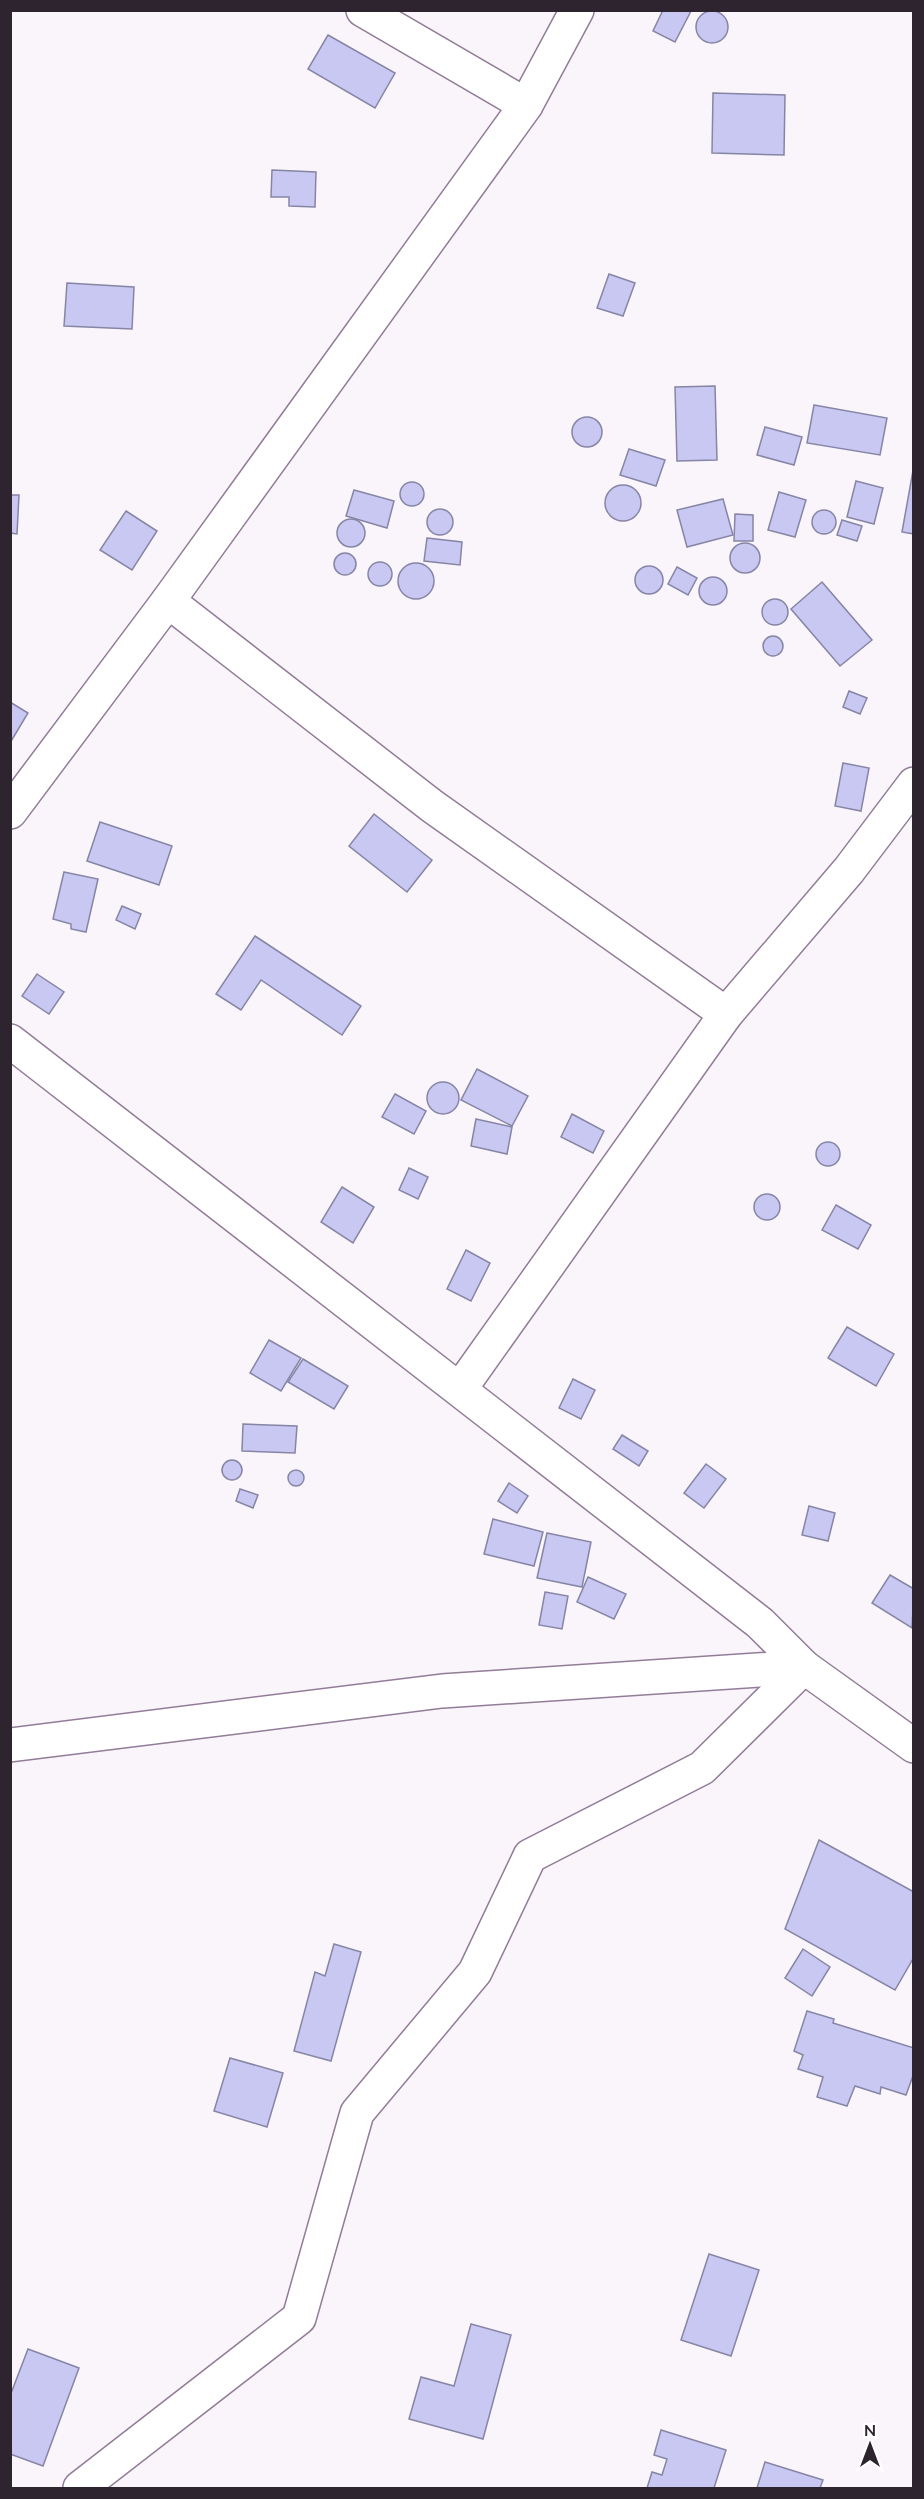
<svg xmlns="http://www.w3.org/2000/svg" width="924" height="2499" font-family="Mulish,sans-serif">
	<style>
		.building { fill: #c9c8f3; stroke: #8685a5; stroke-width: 1.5 }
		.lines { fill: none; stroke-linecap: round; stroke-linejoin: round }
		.minor-casing { stroke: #927c98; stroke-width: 36 }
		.minor { stroke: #fff; stroke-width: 33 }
	</style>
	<rect width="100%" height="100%" fill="#faf5fb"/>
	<g class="building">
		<polygon points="663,10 691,11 675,42 653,31"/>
		<circle cx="712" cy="27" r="16"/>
		<polygon points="328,35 395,73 375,108 308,69"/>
		<polygon points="713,93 785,95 784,155 712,153"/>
		<polygon points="272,170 316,172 315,207 289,206 289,197 271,197"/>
		<polygon points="609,274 635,283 623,316 597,308"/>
		<polygon points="67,283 134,287 132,329 64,326"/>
		<polygon points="715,386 717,460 677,461 675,387"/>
		<polygon points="814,405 887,418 880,455 807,443"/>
		<circle cx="587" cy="432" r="15"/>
		<polygon points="765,427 802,437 794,465 757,455"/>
		<polygon points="629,449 665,460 656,486 620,475"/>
		<polygon points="914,465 914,534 902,532"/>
		<polygon points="856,481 883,488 874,524 847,517"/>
		<circle cx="412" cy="494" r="12"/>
		<circle cx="623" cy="503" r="18"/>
		<polygon points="354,490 394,501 387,528 346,516"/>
		<polygon points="779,492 806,500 795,537 768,530"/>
		<polygon points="10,495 19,495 17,534 10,533"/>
		<polygon points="723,499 733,535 687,547 677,510"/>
		<circle cx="440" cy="522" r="13"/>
		<circle cx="824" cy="522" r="12"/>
		<polygon points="126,511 157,531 132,570 100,550"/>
		<polygon points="735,514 753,515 753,541 734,541"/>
		<circle cx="351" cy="533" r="14"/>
		<polygon points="842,520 862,526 857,541 837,535"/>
		<polygon points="427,538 462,542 460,565 424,561"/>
		<circle cx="745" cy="558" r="15"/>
		<circle cx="345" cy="564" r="11"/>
		<circle cx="380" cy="574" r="12"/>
		<circle cx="416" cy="581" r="18"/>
		<circle cx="649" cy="580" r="14"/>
		<polygon points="677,567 697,578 688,595 668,584"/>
		<circle cx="713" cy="591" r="14"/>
		<polygon points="822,582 872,640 840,666 791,609"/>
		<circle cx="775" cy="612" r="13"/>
		<circle cx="773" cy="646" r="10"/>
		<polygon points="849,691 867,698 860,714 843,707"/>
		<polygon points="10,702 28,713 10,743"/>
		<polygon points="843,763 869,768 861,811 835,806"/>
		<polygon points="374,814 432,860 407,892 349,846"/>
		<polygon points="100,822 172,846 159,885 87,861"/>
		<polygon points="64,872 98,879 86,932 71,929 71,924 53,919"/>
		<polygon points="122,906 141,914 135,929 116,920"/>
		<polygon points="255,936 361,1006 342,1035 261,980 241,1010 216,994"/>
		<polygon points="37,974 64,992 49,1014 22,996"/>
		<polygon points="477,1069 528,1096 512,1126 461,1100"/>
		<circle cx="443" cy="1098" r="16"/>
		<polygon points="395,1094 426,1111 414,1134 382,1117"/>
		<polygon points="572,1114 604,1131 593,1153 561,1137"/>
		<polygon points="476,1119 512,1127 507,1154 471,1146"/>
		<circle cx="828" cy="1154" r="12"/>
		<polygon points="409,1168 428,1177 418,1199 399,1190"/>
		<polygon points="342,1187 374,1207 353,1243 321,1222"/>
		<circle cx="767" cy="1207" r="13"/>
		<polygon points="836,1205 871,1225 858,1249 822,1230"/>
		<polygon points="466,1250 490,1263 471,1301 447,1289"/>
		<polygon points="847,1327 894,1354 876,1386 828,1358"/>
		<polygon points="269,1340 301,1358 281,1391 250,1373"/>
		<polygon points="303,1359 348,1386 334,1409 288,1382"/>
		<polygon points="573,1379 595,1390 581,1419 559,1408"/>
		<polygon points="243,1424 297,1426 295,1453 242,1451"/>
		<polygon points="622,1435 648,1451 639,1466 613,1449"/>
		<circle cx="232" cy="1470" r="10"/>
		<polygon points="706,1464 726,1479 704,1508 684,1493"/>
		<circle cx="296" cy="1478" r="8"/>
		<polygon points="509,1483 528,1496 517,1513 498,1501"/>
		<polygon points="240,1489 258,1495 253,1508 236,1501"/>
		<polygon points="809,1506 835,1513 828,1541 802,1535"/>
		<polygon points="493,1519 543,1532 534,1566 484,1554"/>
		<polygon points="547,1533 591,1542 582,1587 537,1578"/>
		<polygon points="890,1575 914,1589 912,1628 872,1603"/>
		<polygon points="588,1577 626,1594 614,1619 577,1602"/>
		<polygon points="545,1592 568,1596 562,1629 539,1625"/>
		<polygon points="819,1840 914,1892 914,1957 895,1990 785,1929"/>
		<polygon points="334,1944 361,1952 331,2061 294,2051 315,1972 325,1976"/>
		<polygon points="803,1949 830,1967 812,1996 785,1978"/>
		<polygon points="807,2011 834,2019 833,2023 914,2048 914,2073 906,2095 881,2087 880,2094 855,2086 847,2106 817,2097 823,2077 798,2069 803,2055 794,2051"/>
		<polygon points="230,2058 283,2073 267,2127 214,2111"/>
		<polygon points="709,2254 759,2270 731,2356 681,2340"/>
		<polygon points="471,2324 511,2335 483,2439 409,2419 421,2377 454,2386"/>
		<polygon points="28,2349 79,2368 43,2466 10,2454 10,2396"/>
		<polygon points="661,2430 726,2450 714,2488 647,2488 652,2472 662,2475 667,2459 654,2455"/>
		<polygon points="765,2462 823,2480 820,2488 757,2488"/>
	</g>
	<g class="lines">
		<defs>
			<g id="minor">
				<polyline points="363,10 526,105"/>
				<polyline points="168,601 432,806 726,1014"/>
				<polyline points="10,812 168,601 526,105 577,10"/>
				<polyline points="10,1041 760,1623 804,1667 914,1746"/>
				<polyline points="460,1389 726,1014 849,870 914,784"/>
				<polyline points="10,1745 442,1691 804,1667"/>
				<polyline points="80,2488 299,2318 357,2113 475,1972 530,1856 702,1768 804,1667"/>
			</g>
		</defs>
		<use href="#minor" class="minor-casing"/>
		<use href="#minor" class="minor"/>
	</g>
	<rect width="924" height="2499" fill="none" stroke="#2d2430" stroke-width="24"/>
	<g transform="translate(870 2445)" stroke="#ffffff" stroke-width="4.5" paint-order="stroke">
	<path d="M0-4.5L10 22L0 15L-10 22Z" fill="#2d2430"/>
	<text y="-9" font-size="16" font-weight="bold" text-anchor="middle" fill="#2d2430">N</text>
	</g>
</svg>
